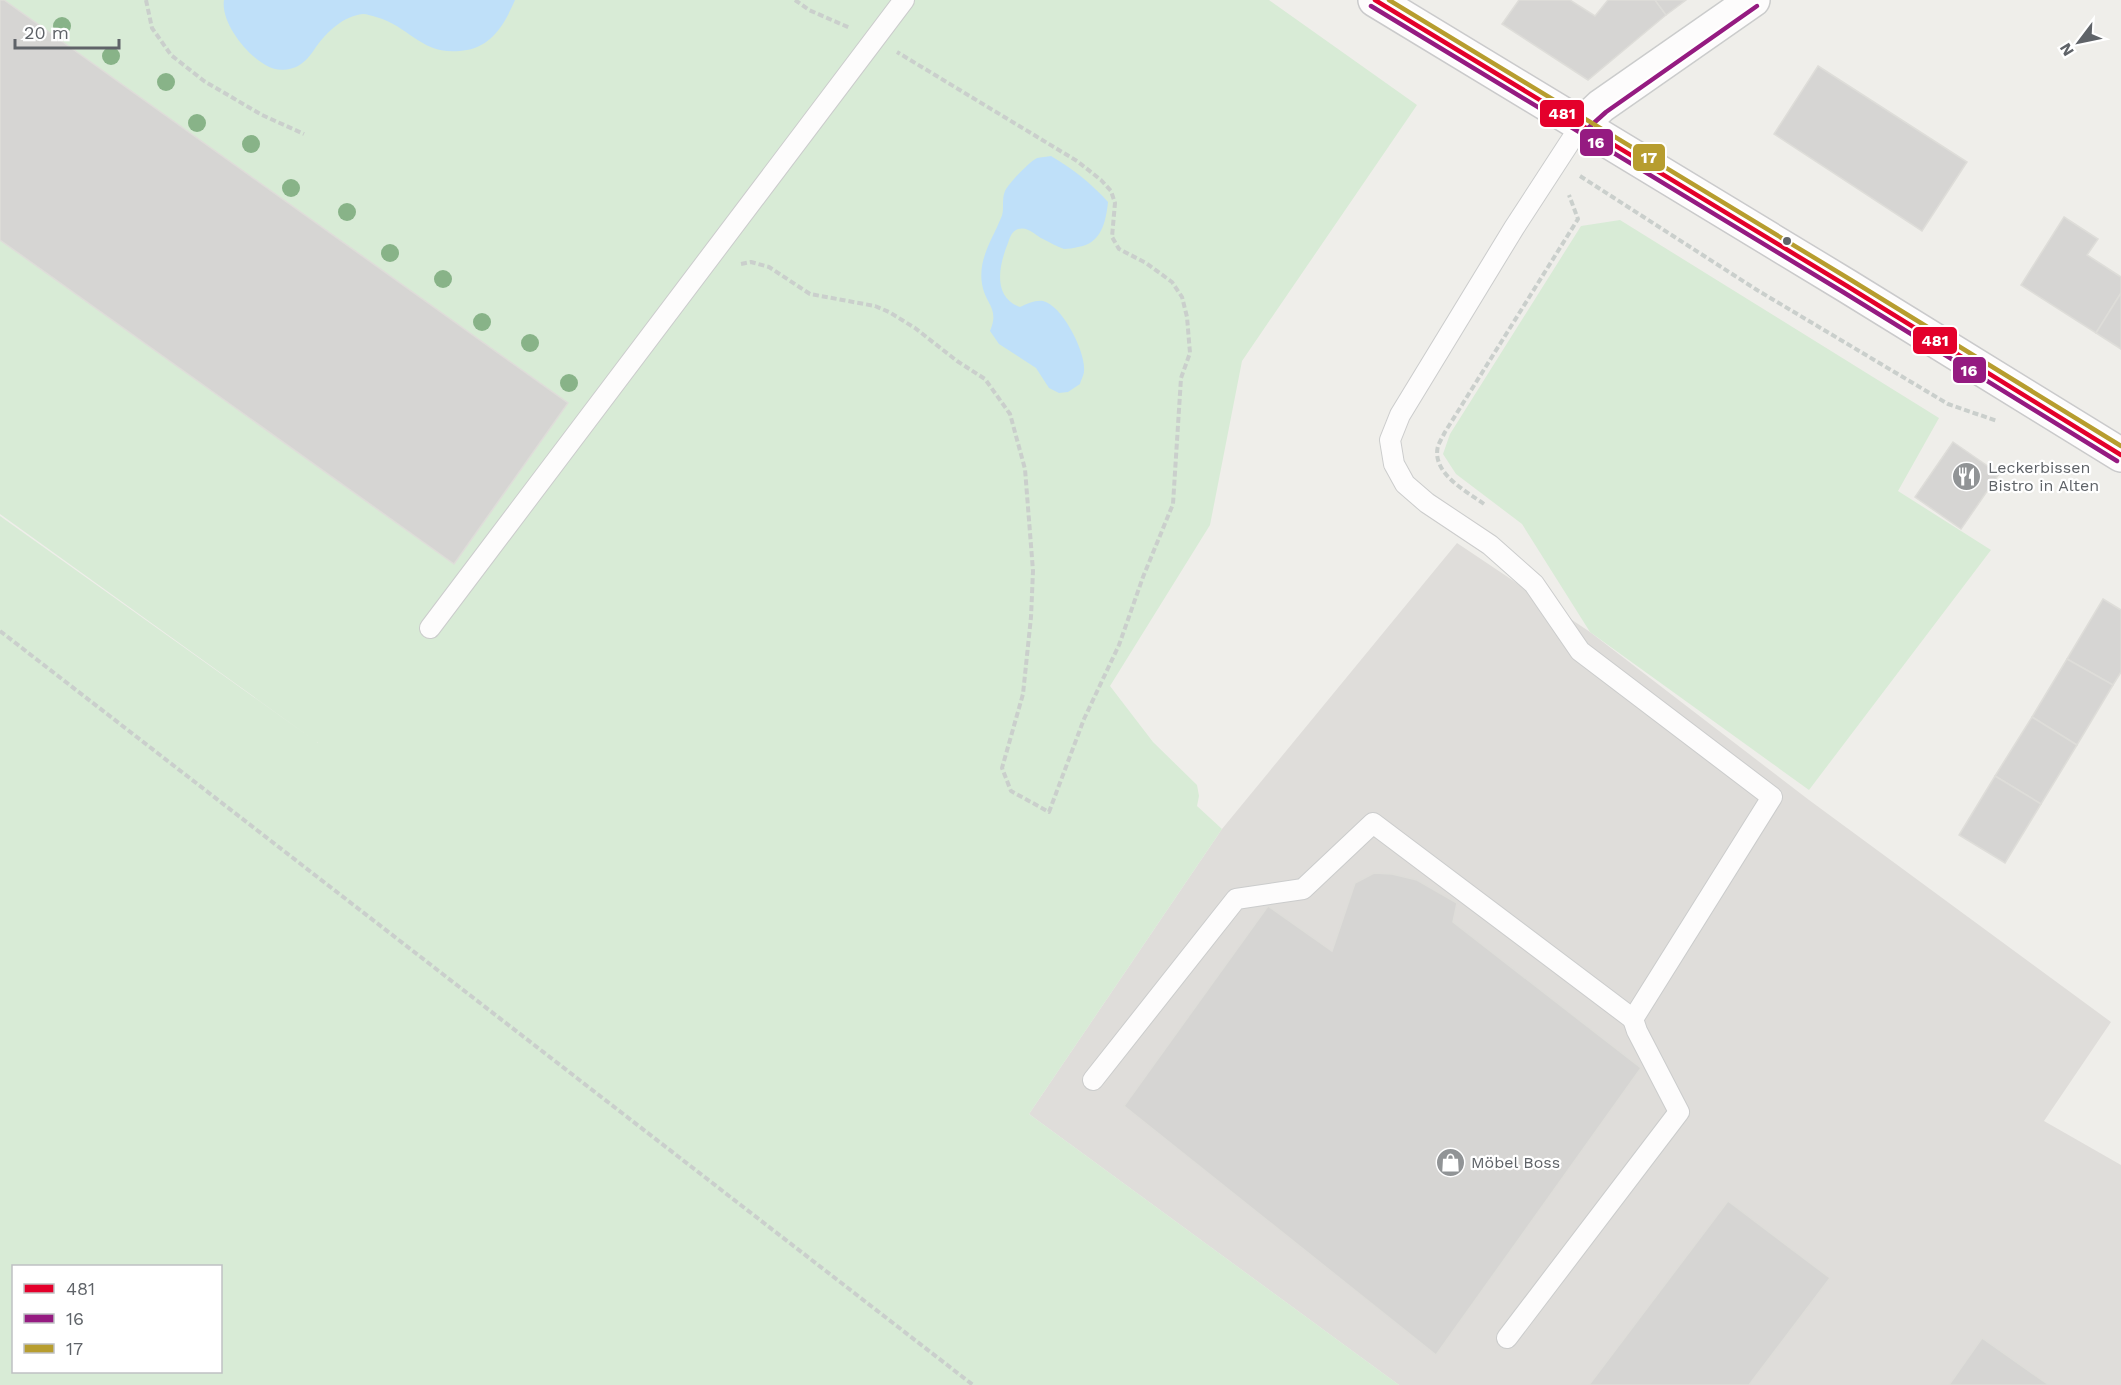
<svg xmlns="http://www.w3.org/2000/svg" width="2121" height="1385" font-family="'Work Sans',sans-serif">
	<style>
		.industrial { fill: #dfddda }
		.green { fill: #d8ebd6; fill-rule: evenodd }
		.water { fill: #bfe0f9 }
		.building { fill: #d6d5d3; stroke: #deddd9; stroke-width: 1.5 }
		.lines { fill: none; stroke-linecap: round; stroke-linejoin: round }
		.service-casing { stroke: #cbcccc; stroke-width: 22 }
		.minor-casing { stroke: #cbcccc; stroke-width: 36 }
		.secondary-casing { stroke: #cacacb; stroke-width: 36 }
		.path { stroke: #cacfcc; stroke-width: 4; stroke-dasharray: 6 3; stroke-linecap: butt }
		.service { stroke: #fdfcfc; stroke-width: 20 }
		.minor { stroke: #fdfcfc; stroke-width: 33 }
		.secondary { stroke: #fdfcfc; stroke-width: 33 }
		.bus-1-casing { stroke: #fff; stroke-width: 9 }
		.bus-2-casing { stroke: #fff; stroke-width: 9 }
		.bus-3-casing { stroke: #fff; stroke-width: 9 }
		.bus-1 { stroke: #e4002b; stroke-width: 4.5 }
		.bus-2 { stroke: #951b81; stroke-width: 4.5 }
		.bus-3 { stroke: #b79d2f; stroke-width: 4.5 }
		.tree { fill: #88b388 }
		.bus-dot { fill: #5f6368; stroke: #fff; stroke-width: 2 }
		.labels { text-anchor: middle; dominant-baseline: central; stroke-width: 4.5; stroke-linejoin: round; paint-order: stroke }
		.poi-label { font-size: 16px; fill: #5f6368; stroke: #fff; text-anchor: start }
		.line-badge { stroke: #fff; stroke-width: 2 }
		.badge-label { font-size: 16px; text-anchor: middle; font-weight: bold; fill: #fff }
	</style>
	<rect width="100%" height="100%" fill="#efeeea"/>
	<polygon class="industrial" points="1457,543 1590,632 1809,800 2111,1022 2044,1121 2121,1165 2121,1385 1399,1385 1029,1114 1222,829"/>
	<g class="green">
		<path d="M0 0H1269L1417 105 1242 361 1210 525 1110 686 1153 742 1197 785 1199 796 1197 806 1222 829 1029 1114 1399 1385H0V516L318 743 0 514ZM14 1266H220V1372H14Z"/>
		<polygon points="1620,220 1939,418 1898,491 1991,550 1809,790 1590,632 1522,524 1456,474 1443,454 1450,434 1581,226"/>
	</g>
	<g class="water">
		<path d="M224 0H515C505 23 493 45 467 50 422 58 412 27 376 17 372 16 367 14 363 14 343 16 327 32 316 47 312 53 307 60 301 64 295 69 282 71 275 69 252 63 220 24 224 0Z"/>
		<path d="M1051 156C1073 169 1091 183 1108 202 1106 222 1101 244 1078 247 1074 248 1068 249 1064 249 1058 247 1049 242 1043 239 1035 235 1028 226 1018 229 1012 231 1010 237 1008 243 999 265 992 297 1020 307 1027 304 1035 300 1043 301 1062 305 1086 352 1084 371 1084 375 1081 380 1080 384L1068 392 1059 393 1049 388 1036 368 999 344 990 331C1000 308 985 304 982 284 978 259 992 240 1001 218 1005 210 1001 200 1005 191 1009 183 1029 162 1037 158 1041 157 1047 157 1051 156Z"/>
	</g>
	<g class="building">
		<polygon points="0,0 4,0 568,403 454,564 0,240"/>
		<polygon points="1519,0 1570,0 1595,16 1608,0 1655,0 1666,15 1588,80 1502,24"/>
		<polygon points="1655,0 1686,0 1666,15"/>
		<polygon points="1818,66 1967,162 1922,231 1774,134"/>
		<polygon points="2064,217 2098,239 2087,255 2121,277 2121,293 2096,333 2021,285"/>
		<polygon points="2121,293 2121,349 2096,333"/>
		<polygon points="1953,442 1999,474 1961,529 1915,497"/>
		<polygon points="2103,599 2121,610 2121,672 2113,685 2067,659"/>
		<polygon points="2067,659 2113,685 2077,745 2032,717"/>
		<polygon points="2032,717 2077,745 2041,804 1995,776"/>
		<polygon points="1995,776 2041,804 2005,863 1959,835"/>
		<polygon points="1374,873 1392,874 1417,880 1457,903 1453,922 1641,1068 1436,1355 1124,1106 1268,906 1332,951 1355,883"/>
		<polygon points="1728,1201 1830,1278 1749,1385 1589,1385"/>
		<polygon points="1982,1338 2049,1385 1949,1385"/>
	</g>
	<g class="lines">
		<defs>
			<g id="service">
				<polyline points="430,628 904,0"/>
				<polyline points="1093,1080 1236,899 1303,889 1373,823 1633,1019"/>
				<polyline points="1507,1338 1679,1112 1637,1031 1633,1019 1772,797 1580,651 1534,584 1490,545 1427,503 1405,484 1394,464 1390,440 1400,415 1514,228 1581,125"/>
			</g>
			<polyline id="minor" points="1581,125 1601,106 1753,0"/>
			<polyline id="secondary" points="1375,0 1847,286 2121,455"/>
		</defs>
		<use href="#service" class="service-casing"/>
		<use href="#minor" class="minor-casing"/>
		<use href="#secondary" class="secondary-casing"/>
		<g class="path">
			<polyline points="146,0 152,28 171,55 204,81 262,115 304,134"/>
			<polyline points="795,0 809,10 850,28"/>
			<polyline points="1580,176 1757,290 1948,404 1997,421"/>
			<polyline points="741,264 751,262 769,267 810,294 875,306 889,312 915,328 957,361 985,379 1010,414 1025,469 1033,571 1031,617 1023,694 1002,768 1011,791 1049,812 1084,719 1119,645 1143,577 1173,504 1181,378 1190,353 1187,317 1182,297 1172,282 1146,263 1119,249 1112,237 1115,203 1111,191 1101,180 1077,161 897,52"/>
			<path d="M1484 504C1466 491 1431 473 1438 446 1440 441 1443 436 1445 432L1578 219 1569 195"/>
			<polyline points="0,631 973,1385"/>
		</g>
		<use href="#service" class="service"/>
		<use href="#minor" class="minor"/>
		<use href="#secondary" class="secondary"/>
		<defs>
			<polyline id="bus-1" points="1375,0 1847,286 2121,455"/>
			<g id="bus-2">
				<polyline points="1371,6 1843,292 2117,461"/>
				<polyline points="1586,130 1606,112 1757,6"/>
			</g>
			<polyline id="bus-3" points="1389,0 1851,280 2121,446"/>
		</defs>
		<use href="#bus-1" class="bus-1-casing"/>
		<use href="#bus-2" class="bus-2-casing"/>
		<use href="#bus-3" class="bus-3-casing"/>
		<use href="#bus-1" class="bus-1"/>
		<use href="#bus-2" class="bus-2"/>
		<use href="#bus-3" class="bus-3"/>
	</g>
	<g class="tree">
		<circle cx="62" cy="26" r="9"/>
		<circle cx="111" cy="56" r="9"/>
		<circle cx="166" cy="82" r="9"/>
		<circle cx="197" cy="123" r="9"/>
		<circle cx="251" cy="144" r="9"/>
		<circle cx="291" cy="188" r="9"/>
		<circle cx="347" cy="212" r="9"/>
		<circle cx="390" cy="253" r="9"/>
		<circle cx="443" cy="279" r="9"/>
		<circle cx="482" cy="322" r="9"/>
		<circle cx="530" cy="343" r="9"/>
		<circle cx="569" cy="383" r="9"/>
	</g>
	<defs>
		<symbol id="restaurant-disc" viewBox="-11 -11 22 22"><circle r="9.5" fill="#919496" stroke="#fff"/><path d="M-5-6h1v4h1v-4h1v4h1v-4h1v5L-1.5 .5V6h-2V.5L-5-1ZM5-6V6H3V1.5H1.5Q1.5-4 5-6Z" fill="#fff"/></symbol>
		<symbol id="shop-disc" viewBox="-11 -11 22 22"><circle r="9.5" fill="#919496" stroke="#fff"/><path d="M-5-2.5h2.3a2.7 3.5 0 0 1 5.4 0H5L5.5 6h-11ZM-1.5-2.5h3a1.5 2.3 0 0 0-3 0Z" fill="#fff"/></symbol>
	</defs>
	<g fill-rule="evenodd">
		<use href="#restaurant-disc" x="1950" y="460" width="33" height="33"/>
		<use href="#shop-disc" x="1434" y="1146" width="33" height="33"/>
	</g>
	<circle class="bus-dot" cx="1787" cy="241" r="5"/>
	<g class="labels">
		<g class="poi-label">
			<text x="1988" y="467">Leckerbissen<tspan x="1988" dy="18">Bistro in Alten</tspan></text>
			<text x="1471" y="1162">Möbel Boss</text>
		</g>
	</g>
	<g class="line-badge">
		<rect x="1539" y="99" width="46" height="29" rx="6" fill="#e4002b"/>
		<rect x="1579" y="128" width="35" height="29" rx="6" fill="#951b81"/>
		<rect x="1632" y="143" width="34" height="29" rx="6" fill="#b79d2f"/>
		<rect x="1912" y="326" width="46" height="29" rx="6" fill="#e4002b"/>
		<rect x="1952" y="356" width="35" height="28" rx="6" fill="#951b81"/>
	</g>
	<g class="badge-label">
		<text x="1562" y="119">481</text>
		<text x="1596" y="148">16</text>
		<text x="1649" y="163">17</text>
		<text x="1935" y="346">481</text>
		<text x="1969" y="376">16</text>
	</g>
	<rect x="12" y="1265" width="210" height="108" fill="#ffffff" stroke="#bfc1c3" stroke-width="1.5"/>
	<rect x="24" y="1284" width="30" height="9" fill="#e4002b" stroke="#bfc1c3" stroke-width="1.5"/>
	<text x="66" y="1295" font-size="18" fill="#5f6368">481</text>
	<rect x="24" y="1314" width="30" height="9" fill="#951b81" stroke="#bfc1c3" stroke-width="1.5"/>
	<text x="66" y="1325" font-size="18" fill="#5f6368">16</text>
	<rect x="24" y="1344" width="30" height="9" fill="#b79d2f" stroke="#bfc1c3" stroke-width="1.5"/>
	<text x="66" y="1355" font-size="18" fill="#5f6368">17</text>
	<g transform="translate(2079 42) rotate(238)" stroke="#ffffff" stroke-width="4.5" paint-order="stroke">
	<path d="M0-4.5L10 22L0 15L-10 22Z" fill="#5f6368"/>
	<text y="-9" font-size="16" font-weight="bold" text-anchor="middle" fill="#5f6368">N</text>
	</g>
	<path d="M15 39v9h104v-9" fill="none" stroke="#5f6368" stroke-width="3"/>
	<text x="24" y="39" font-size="18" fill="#5f6368" stroke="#ffffff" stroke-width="4.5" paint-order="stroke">20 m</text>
</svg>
